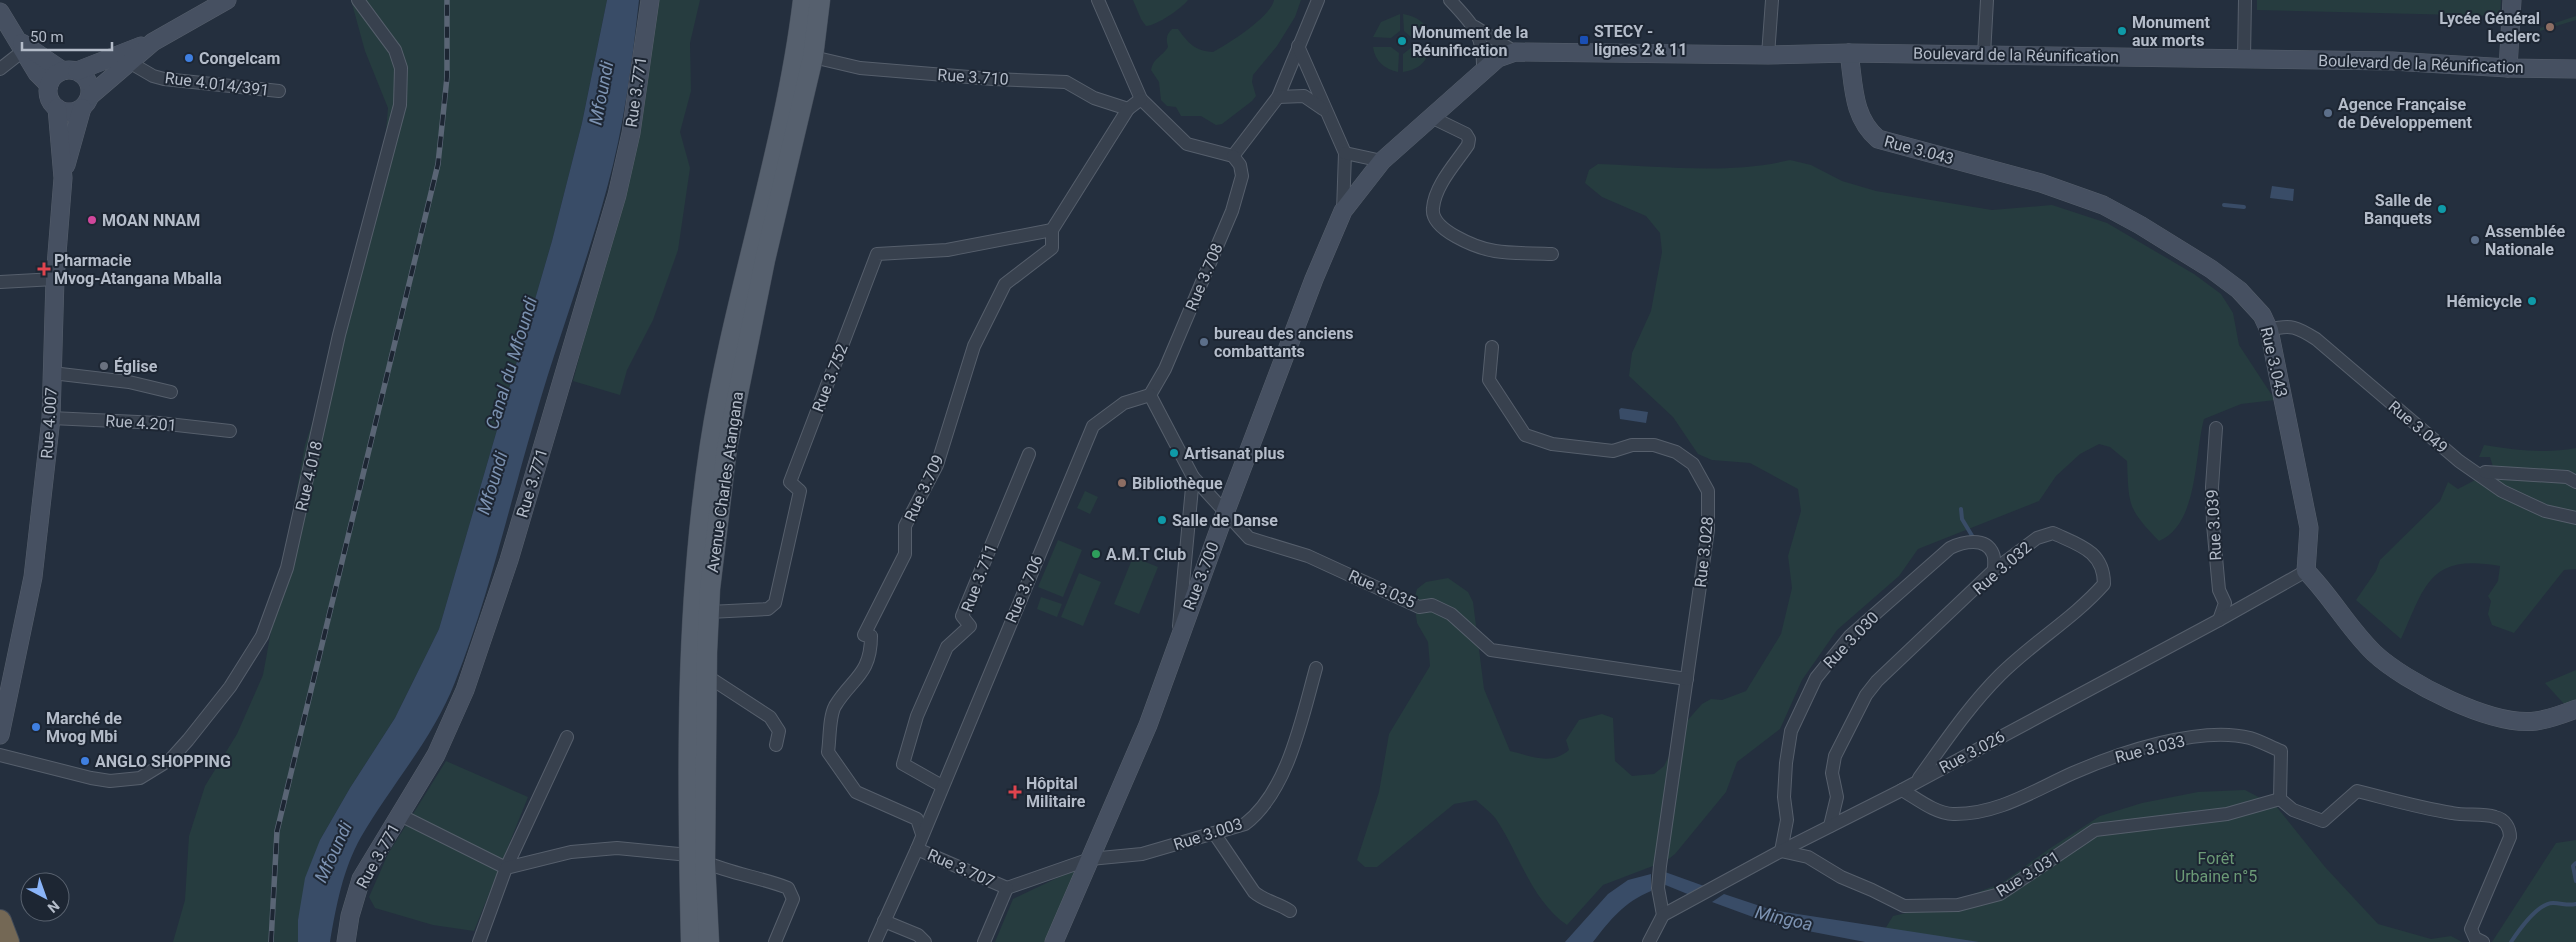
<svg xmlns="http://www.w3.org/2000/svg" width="2576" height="942" font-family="Roboto,sans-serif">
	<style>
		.green { fill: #263c3f }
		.water { fill: #394c67 }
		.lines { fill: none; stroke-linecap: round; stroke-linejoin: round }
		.stream { stroke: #394c67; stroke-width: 4 }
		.street-casing { stroke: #565f6c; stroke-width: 14 }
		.secondary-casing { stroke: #565f6c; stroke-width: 19 }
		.primary-casing { stroke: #414a57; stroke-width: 21 }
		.highway-casing { stroke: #434c59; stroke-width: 24 }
		.street { stroke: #38414e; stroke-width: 12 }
		.secondary { stroke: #465061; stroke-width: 18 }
		.primary { stroke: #56606e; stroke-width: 20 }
		.highway { stroke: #746855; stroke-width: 22 }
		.rail-casing { stroke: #5a6575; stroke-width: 5.5 }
		.rail { stroke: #1d2633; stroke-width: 4; stroke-dasharray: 11; stroke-linecap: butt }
		.education-dot { fill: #8d6e63; stroke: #1d2633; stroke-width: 2 }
		.culture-dot { fill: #0f9aa8; stroke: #1d2633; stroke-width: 2 }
		.transit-dot { fill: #1a4fb4; stroke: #1d2633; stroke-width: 2 }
		.shop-dot { fill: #3f7fe0; stroke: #1d2633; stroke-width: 2 }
		.service-dot { fill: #5c6f8a; stroke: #1d2633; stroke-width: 2 }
		.hotel-dot { fill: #d1479c; stroke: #1d2633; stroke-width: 2 }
		.health-dot { fill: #e0444e; stroke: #1d2633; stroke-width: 2 }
		.worship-dot { fill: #6b7280; stroke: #1d2633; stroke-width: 2 }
		.leisure-dot { fill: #2e9e5b; stroke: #1d2633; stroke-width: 2 }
		.labels { text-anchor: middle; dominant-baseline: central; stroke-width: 4; stroke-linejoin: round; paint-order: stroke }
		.poi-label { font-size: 16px; font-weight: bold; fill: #b4bcc9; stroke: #1d2633; text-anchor: start }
		.street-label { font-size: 16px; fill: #b4bcc9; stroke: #1d2633 }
		.park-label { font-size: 16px; fill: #6b9a76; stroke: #1d2633 }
		.water-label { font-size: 18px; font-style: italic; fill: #7c92b1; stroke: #1d2633 }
	</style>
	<rect width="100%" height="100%" fill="#242f3e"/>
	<g class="green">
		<polygon points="351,0 607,0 582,123 552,241 439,629 395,718 350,788 320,840 298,920 298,942 173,942 185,900 189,836 205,786 237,734 263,675 305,445 361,274 380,201 388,108 365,51"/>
		<polygon points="656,0 700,0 690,43 691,91 680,132 690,168 678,250 653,320 627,370 620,395 573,381 606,255"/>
		<path d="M1133 0H1188C1182 8 1156 26 1146 26L1141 19Z"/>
		<path d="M1274 0H1301L1295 17 1277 46 1253 75 1252 82 1256 96 1252 101 1222 124 1216 125 1201 116H1181L1176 107 1167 106 1161 100 1159 82 1151 70C1153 58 1163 56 1168 47 1166 39 1166 35 1172 29H1178C1188 43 1195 51 1213 52 1228 44 1271 17 1274 0Z"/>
		<polygon points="2257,0 2501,0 2500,16 2257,10"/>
		<polygon points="1400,14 1400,31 1391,38 1373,37 1381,22"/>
		<path d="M1403 14C1416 16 1428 23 1430 37L1412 38 1404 31Z"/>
		<polygon points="2576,16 2576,20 2540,31 2540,28"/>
		<path d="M1373 47H1391L1399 53 1398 72C1385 69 1375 62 1373 47Z"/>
		<path d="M1412 47 1430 48C1427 63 1417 70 1403 72V54Z"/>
		<path d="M1790 160 1811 165 1842 181 1876 191 1992 210 2052 205 2107 223 2194 274 2221 294 2233 313 2239 345 2275 400 2241 404 2204 419C2194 455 2199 524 2159 541 2127 508 2129 505 2127 461L2110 447 2099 444 2080 454 2056 476 2039 501 1918 549 1899 576 1837 630 1802 680 1780 729 1737 762 1726 792 1675 854 1666 861 1603 885 1567 925C1531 900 1519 853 1496 819 1491 812 1482 806 1476 800L1454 804 1377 867H1365L1357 860 1379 792 1389 734 1430 666 1428 642 1417 623 1414 600 1417 589 1426 582 1448 578 1468 592 1473 602 1484 689 1510 751C1531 756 1551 766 1569 750L1566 740 1579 720 1602 714 1613 718 1615 761 1632 776 1654 774 1664 766 1686 722 1702 704 1711 699 1722 700 1746 691 1781 634 1792 588 1788 556 1801 511 1798 489 1750 463 1712 460 1698 454 1673 417 1629 376 1632 353 1651 311 1662 252 1660 233 1646 216 1602 197 1585 183 1589 170 1598 164C1661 166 1728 175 1790 160Z"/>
		<path d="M2484 445C2515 450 2545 454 2576 448V569L2564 570 2514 633 2492 625 2488 614 2491 601 2488 596 2498 581 2500 566C2430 554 2426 583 2401 639L2356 600 2376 571 2380 560 2440 501 2448 482 2458 489 2494 470 2490 457H2479Z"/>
		<polygon points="1085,491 1098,497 1090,514 1077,508"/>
		<polygon points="1058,540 1082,550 1063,597 1038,587"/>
		<polygon points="1133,557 1158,567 1139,614 1114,604"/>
		<polygon points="1079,573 1101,582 1083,626 1061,617"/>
		<polygon points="1041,597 1062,604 1057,617 1037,609"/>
		<polygon points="2576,670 2576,717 2545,683"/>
		<polygon points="446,761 528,797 474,931 433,925 375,908 369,897 388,854"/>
		<polygon points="2245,790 2276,806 2325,867 2378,924 2431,939 2451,936 2462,942 1877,942 1893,916 1950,903 2002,883 2049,849 2100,816 2142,803 2198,792"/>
		<polygon points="2576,840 2576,942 2492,942 2556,843"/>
		<polygon points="1076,869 1046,942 995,942 1013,899"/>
	</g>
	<g class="water">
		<path d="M607 0H639C632 63 624 127 607 188 586 266 557 341 535 418 509 506 489 597 455 682 433 739 391 785 361 837 343 869 336 906 330 942H298V920L305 878 320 840 350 788 395 718 439 629 552 241 582 123Z"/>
		<polygon points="2272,186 2294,189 2293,201 2270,198"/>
		<polygon points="1621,408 1648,412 1646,423 1620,419 1619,410"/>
		<polygon points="1665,872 1704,886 1690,895 1663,884"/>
		<path d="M1651 874V891C1624 902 1610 920 1593 942H1565L1608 894 1628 880Z"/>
		<polygon points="1724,894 1772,910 1979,942 1865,942 1772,924 1712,902"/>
	</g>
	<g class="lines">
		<g class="stream">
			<polyline points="2224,205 2244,207"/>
			<polyline points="1961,509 1962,519 1974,539"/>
			<polyline points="2576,863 2573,866 2576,881"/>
			<path d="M2511 942C2519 930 2538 903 2553 903 2562 903 2567 906 2576 904"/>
		</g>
		<defs>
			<g id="street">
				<polyline points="1098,0 1141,99 1187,144 1233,156 1278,97 1318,0"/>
				<path d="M1450 0C1472 24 1484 34 1483 69"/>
				<polyline points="1475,27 1515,52"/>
				<polyline points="1298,46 1345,153 1343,211"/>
				<polyline points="1768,55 1772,0"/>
				<polyline points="1984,55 1987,0"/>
				<polyline points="813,57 860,68 993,79 1066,82 1094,98 1128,109"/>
				<polyline points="2244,58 2245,0"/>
				<polyline points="129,62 153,76 164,79 279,91"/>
				<polyline points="0,69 23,51"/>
				<polyline points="1278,97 1304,96 1323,109"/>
				<path d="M1431 117 1466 134 1469 139 1468 145C1456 163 1435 185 1433 208 1430 230 1477 248 1495 251 1513 254 1533 253 1552 254"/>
				<polyline points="1345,153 1382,161"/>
				<polyline points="0,282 55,279"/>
				<path d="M2269 330C2291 324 2297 327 2316 339L2459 461 2502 491 2545 511 2576 518"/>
				<polyline points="1492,347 1489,380 1525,435 1552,444 1613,451 1632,445 1654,445 1676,452 1693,464 1708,491 1708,530 1660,866 1658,888 1663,915"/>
				<polyline points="52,373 129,382 171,392"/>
				<polyline points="1150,395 1165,369 1232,211 1242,176 1240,165 1233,156"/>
				<polyline points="51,418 159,423 230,431"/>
				<polyline points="2216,428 2212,487 2213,524 2219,590 2225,603 2219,620"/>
				<polyline points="2485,472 2567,477 2576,482"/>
				<path d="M1994 570C1994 566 1995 558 1993 554 1986 536 1962 542 1950 548L1850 636 1816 678 1791 731 1786 763 1784 797 1787 820 1781 851 1808 857 1841 877 1872 890 1904 906 1958 905 2000 894 2095 830 2227 814 2280 799"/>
				<polyline points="709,612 768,609 775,603 800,491 790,482 877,254 947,250 1052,230"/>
				<polyline points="1179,626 1193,477"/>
				<polyline points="707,676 770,717 779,731 776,745"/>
				<polyline points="0,755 91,778 110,781 140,778 171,759 188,740 230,687 262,636 287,568 339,335 400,105 401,68 395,50 358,0"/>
				<polyline points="942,786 903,764 917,716 947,647 970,626 962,616 1029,454"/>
				<path d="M1902 790C1916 798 1936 814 1953 814 1997 815 2035 790 2073 773 2119 753 2200 725 2250 738 2260 741 2271 747 2281 751L2280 799 2293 810 2323 821 2357 791C2389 799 2420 808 2452 813 2466 816 2482 813 2495 817 2505 819 2510 828 2510 837L2471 929 2475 938 2483 942"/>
				<polyline points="400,815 506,868 567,737"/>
				<path d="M1830 826 1837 797 1832 773 1835 756 1866 695 1877 681 1994 570 2037 538 2053 533C2079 545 2104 551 2104 584 2073 619 2033 642 2000 675 1969 706 1945 742 1919 778"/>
				<path d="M1214 833 1254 892C1264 901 1278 903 1290 911"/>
				<path d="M922 834 917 819 856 792 828 752C830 739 829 717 835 706 852 678 871 675 871 636L864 635 905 554V526L937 465 974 346 1005 284 1052 248V230L1128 109 1141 99"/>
				<path d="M917 849 1007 888 1090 859 1142 854 1245 824C1288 791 1302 718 1316 668"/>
				<path d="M705 862C732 874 760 877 788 888L793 899 775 942"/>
				<polyline points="884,921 918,935 925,942"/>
				<polyline points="479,942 506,868 571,852 617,848 689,855"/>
				<polyline points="875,942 917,849 1093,426 1124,403 1150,395 1193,477 1249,538 1308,556 1419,607 1432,605 1451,614 1491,650 1687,679"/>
				<polyline points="984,942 1007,888"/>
				<polyline points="1649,942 1663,915 1781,851 1902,790 2219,620 2306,571"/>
			</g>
			<g id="secondary">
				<polyline points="0,12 37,73 49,85"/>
				<polyline points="22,43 63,71"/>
				<path d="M1849 53C1854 85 1852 117 1878 139L2041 183 2103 205 2140 225 2211 269 2239 290 2262 315 2269 330 2309 528 2306 571C2331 596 2348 628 2374 653 2405 682 2492 727 2536 721 2550 719 2563 714 2576 709"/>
				<polyline points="2508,68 2512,0"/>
				<circle cx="69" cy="91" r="21"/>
				<polyline points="77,71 141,46"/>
				<polyline points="90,96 153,42 227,0"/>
				<polyline points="66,165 82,108"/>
				<polyline points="0,735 33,577 51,418 55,279 63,178 57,108"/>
				<polyline points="346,942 350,916 361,879 436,755 465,690 509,560 617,195 631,133 650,0"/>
				<polyline points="1054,942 1148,725 1225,513 1314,279 1343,211 1382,161 1498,58 1515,52 1768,55 1849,53 2392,61 2508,68 2576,69"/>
			</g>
			<g id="primary">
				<path d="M691 942C687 776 685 609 710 445 733 295 785 150 803 0"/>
				<polyline points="709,942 705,862 707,652 710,589 727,448 765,260 813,57 820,0"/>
			</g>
			<polyline id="highway" points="0,921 8,942"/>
		</defs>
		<use href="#street" class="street-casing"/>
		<use href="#secondary" class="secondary-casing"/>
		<use href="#primary" class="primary-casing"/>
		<use href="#highway" class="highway-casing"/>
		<use href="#street" class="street"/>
		<use href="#secondary" class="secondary"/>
		<use href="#primary" class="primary"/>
		<use href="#highway" class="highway"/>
		<defs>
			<polyline id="rail" points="271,942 277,831 438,164 447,77 447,0"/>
		</defs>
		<use href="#rail" class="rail-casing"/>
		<use href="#rail" class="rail"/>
	</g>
	<g class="education-dot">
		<circle cx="2550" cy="27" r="5"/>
		<circle cx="1122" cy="483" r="5"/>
	</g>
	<g class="culture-dot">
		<circle cx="2122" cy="31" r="5"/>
		<circle cx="1402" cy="41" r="5"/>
		<circle cx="2442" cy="209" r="5"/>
		<circle cx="2532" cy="301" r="5"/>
		<circle cx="1174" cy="453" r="5"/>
		<circle cx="1162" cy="520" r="5"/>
	</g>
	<rect class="transit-dot" x="1579" y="35" width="10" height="10" rx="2.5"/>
	<g class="shop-dot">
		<circle cx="189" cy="58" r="5"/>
		<circle cx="36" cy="727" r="5"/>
		<circle cx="85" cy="761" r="5"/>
	</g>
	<g class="service-dot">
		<circle cx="2328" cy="113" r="5"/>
		<circle cx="2475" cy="240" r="5"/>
		<circle cx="1204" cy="342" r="5"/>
	</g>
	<circle class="hotel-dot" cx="92" cy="220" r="5"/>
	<g class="health-dot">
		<path d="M41.5 261.5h5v5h5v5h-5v5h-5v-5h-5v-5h5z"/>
		<path d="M1012.5 784.5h5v5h5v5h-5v5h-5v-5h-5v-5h5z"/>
	</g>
	<circle class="worship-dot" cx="104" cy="366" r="5"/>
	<circle class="leisure-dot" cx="1096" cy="554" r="5"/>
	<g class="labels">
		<g class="poi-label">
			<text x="2540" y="18" text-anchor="end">Lycée Général<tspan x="2540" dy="18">Leclerc</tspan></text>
			<text x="2132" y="22">Monument<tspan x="2132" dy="18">aux morts</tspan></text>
			<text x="1594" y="31">STECY -<tspan x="1594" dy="18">lignes 2 &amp; 11</tspan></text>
			<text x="1412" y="32">Monument de la<tspan x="1412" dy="18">Réunification</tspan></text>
			<text x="199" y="58">Congelcam</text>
			<text x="2338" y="104">Agence Française<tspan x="2338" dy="18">de Développement</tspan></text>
			<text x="2432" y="200" text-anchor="end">Salle de<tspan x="2432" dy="18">Banquets</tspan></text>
			<text x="102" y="220">MOAN NNAM</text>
			<text x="2485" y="231">Assemblée<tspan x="2485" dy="18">Nationale</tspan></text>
			<text x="54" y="260">Pharmacie<tspan x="54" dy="18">Mvog-Atangana Mballa</tspan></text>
			<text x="2522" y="301" text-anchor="end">Hémicycle</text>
			<text x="1214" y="333">bureau des anciens<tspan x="1214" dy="18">combattants</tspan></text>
			<text x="114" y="366">Église</text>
			<text x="1184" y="453">Artisanat plus</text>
			<text x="1132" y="483">Bibliothèque</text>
			<text x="1172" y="520">Salle de Danse</text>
			<text x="1106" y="554">A.M.T Club</text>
			<text x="46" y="718">Marché de<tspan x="46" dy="18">Mvog Mbi</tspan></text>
			<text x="95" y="761">ANGLO SHOPPING</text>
			<text x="1026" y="783">Hôpital<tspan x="1026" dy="18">Militaire</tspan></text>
		</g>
		<g class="street-label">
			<text transform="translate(2016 55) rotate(1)">Boulevard de la Réunification</text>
			<text transform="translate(2421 64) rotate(2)">Boulevard de la Réunification</text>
			<text transform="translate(973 77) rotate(4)">Rue 3.710</text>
			<text transform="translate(217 84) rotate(7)">Rue 4.014/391</text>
			<text transform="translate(636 92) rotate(-82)">Rue 3.771</text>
			<text transform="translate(1919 150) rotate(15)">Rue 3.043</text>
			<text transform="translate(1204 277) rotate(-67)">Rue 3.708</text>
			<text transform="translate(2274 362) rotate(77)">Rue 3.043</text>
			<text transform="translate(830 378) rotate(-69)">Rue 3.752</text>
			<text transform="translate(49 423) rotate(-86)">Rue 4.007</text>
			<text transform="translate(141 423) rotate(4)">Rue 4.201</text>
			<text transform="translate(2418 427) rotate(40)">Rue 3.049</text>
			<text transform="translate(309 476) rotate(-77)">Rue 4.018</text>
			<text transform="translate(725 482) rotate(-82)">Avenue Charles Atangana</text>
			<text transform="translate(532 483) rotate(-73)">Rue 3.771</text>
			<text transform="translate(924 488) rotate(-65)">Rue 3.709</text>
			<text transform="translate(2214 525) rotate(-93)">Rue 3.039</text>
			<text transform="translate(1704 552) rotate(-84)">Rue 3.028</text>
			<text transform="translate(2002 568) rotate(-41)">Rue 3.032</text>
			<text transform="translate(1201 576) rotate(-69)">Rue 3.700</text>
			<text transform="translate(979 578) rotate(-69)">Rue 3.711</text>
			<text transform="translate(1024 589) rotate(-67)">Rue 3.706</text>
			<text transform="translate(1382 589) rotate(24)">Rue 3.035</text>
			<text transform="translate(1851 640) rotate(-46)">Rue 3.030</text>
			<text transform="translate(2150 749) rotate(-14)">Rue 3.033</text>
			<text transform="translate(1972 752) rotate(-28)">Rue 3.026</text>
			<text transform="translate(1208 834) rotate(-18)">Rue 3.003</text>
			<text transform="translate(378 856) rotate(-61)">Rue 3.771</text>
			<text transform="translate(961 868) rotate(24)">Rue 3.707</text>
			<text transform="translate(2028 874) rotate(-32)">Rue 3.031</text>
		</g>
		<g class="park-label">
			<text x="2216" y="858">Forêt<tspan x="2216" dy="18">Urbaine n°5</tspan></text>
		</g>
		<g class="water-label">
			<text transform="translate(601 93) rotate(-79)">Mfoundi</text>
			<text transform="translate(511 363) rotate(-73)">Canal du Mfoundi</text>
			<text transform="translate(492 483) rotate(-73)">Mfoundi</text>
			<text transform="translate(333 852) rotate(-65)">Mfoundi</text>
			<text transform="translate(1784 918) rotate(13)">Mingoa</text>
		</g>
	</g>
	<g transform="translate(45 897) rotate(139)"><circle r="24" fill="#1d2633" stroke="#59626f"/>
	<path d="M0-4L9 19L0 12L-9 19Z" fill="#8ab4f8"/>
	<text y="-8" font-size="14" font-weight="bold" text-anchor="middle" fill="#b4bcc9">N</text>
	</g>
	<path d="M22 42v8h90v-8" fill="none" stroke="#b4bcc9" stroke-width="2.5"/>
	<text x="30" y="42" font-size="15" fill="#b4bcc9" stroke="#1d2633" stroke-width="4" paint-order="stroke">50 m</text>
</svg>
